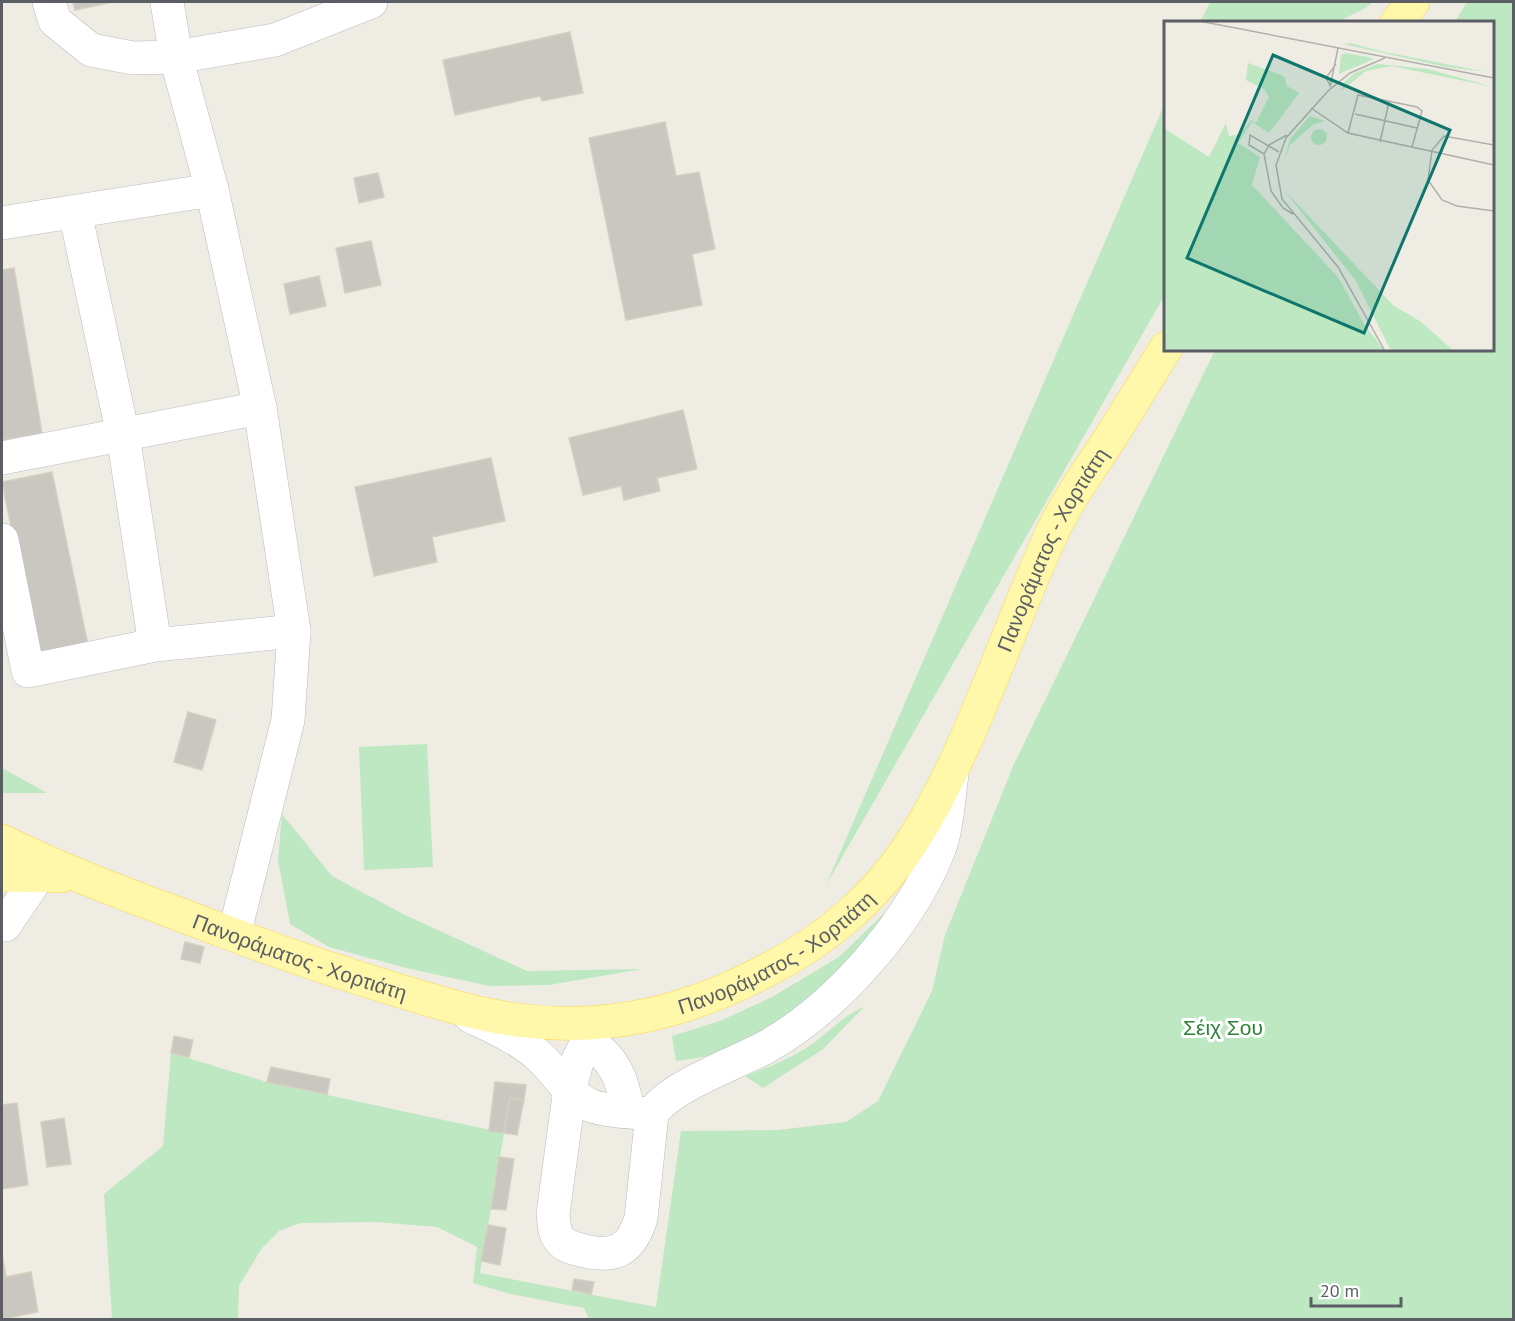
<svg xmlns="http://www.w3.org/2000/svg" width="1515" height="1321" font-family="'PT Sans',sans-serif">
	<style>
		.green { fill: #bee8c1 }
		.building { fill: #cac7c0; stroke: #d4d0c1; stroke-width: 1.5 }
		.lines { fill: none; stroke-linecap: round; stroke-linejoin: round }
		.minor-casing { stroke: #b8bbc0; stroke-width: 34 }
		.major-casing { stroke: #fbd651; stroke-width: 34 }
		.minor { stroke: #fff; stroke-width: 33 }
		.major { stroke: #fff7a9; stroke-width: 33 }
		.labels { text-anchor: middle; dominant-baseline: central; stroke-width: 6; stroke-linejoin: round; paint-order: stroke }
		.street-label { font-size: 21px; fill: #5b5f65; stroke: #fff }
		.park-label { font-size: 21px; fill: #2e8238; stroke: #fff }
		.inset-road { fill: none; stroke: #b0b0ad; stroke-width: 1.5 }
		.view { fill: #0f766e; fill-opacity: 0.15; stroke: #0f766e; stroke-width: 3 }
		.inset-edge { fill: none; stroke: #5b5f65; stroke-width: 3 }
	</style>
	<rect width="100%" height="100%" fill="#efede3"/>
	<g class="green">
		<polygon points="1210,2 1373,2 1369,6 1338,22 1200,22"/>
		<polygon points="1467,2 1513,2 1513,1319 589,1319 584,1308 510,1294 473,1283 477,1247 437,1227 376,1222 300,1223 279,1231 262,1248 239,1286 238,1319 112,1319 104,1194 163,1146 171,1053 267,1082 504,1133 480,1273 656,1307 681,1131 778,1130 846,1122 878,1101 932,991 945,935 1014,764 1215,350 1492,350 1492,22 1455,22"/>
		<polygon points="1165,103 1165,295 826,885"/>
		<polygon points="427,744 433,867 364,870 359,747"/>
		<polygon points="2,768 47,793 2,793"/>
		<polygon points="282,814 332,876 403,914 527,971 642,969 549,985 489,986 406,968 329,947 290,924 278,860"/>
		<polygon points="900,898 844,965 798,1015 723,1054 676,1061 672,1036 720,1021 772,997 839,957"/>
		<path d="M864 1007 822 1050 763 1088 745 1076C769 1067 792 1058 814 1043 831 1030 844 1015 864 1007Z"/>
	</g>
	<g class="building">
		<polygon points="73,2 113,2 75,10"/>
		<polygon points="570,32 583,93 542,101 540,96 455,115 443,60"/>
		<polygon points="665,122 676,176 699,172 715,249 692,254 702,305 626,320 589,138"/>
		<polygon points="378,173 384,197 359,203 354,178"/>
		<polygon points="371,241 381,285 345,293 336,248"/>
		<polygon points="14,268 42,433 2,440 2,270"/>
		<polygon points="319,276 326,306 290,314 284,284"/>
		<polygon points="683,410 697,469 657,478 660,491 624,500 621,486 583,495 569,438"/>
		<polygon points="491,458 505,521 432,537 437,562 374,576 355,487"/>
		<polygon points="52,472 88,645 37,655 2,482"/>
		<polygon points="188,712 216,720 202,770 174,762"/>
		<polygon points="185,942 204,947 200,963 181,959"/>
		<polygon points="174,1036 193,1040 189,1057 171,1053"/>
		<polygon points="271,1067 330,1079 327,1094 267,1082"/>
		<polygon points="495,1082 526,1085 524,1100 510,1098 504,1133 489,1131"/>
		<polygon points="510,1098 524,1100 517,1135 504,1133"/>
		<polygon points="17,1103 28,1185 2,1189 2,1105"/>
		<polygon points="64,1118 71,1164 47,1167 41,1122"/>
		<polygon points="499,1157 514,1159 506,1210 491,1209"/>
		<polygon points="488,1225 506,1228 500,1265 481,1261"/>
		<polygon points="2,1253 6,1277 31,1272 38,1312 2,1319"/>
		<polygon points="574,1279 594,1282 591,1294 572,1290"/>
	</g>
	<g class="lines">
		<defs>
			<g id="minor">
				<polyline points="49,2 55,21 91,50 133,58 176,57 275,40 371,2"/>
				<polyline points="167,2 176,57 212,190 260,408 294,631 288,720 234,935"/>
				<polyline points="75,212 123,435 155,645"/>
				<polyline points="2,223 212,190"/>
				<polyline points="2,458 260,408"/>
				<polyline points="2,540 28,671 155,645 294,631"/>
				<polyline points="2,925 5,925 39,875"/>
				<path d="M470 1016C495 1028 521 1039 542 1059 556 1072 573 1100 592 1106 609 1112 634 1112 652 1114"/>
				<path d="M597 1023 577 1062 570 1088 553 1214C554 1223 554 1233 560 1240 566 1247 573 1248 581 1250 614 1259 631 1251 641 1218L652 1114C668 1087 737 1063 766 1047 836 1008 911 923 940 847 947 830 949 794 952 775"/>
				<path d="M588 1041C615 1059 623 1080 628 1111"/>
			</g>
			<g id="major">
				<polyline points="1397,22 1413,2"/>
				<path id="s1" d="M2 841C74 877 151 903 226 932 284 954 338 972 397 990 437 1002 477 1015 518 1020 608 1032 688 1012 767 970 825 941 877 897 912 842 971 750 1005 635 1051 535 1067 500 1091 468 1112 435 1130 407 1148 377 1166 348"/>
				<polyline points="2,875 62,876"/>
			</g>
		</defs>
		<use href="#minor" class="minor-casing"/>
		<use href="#major" class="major-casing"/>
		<use href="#minor" class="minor"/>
		<use href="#major" class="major"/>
	</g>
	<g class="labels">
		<g class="street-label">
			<text stroke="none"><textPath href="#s1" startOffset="1326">Πανοράματος - Χορτιάτη</textPath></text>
			<text stroke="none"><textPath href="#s1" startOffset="822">Πανοράματος - Χορτιάτη</textPath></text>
			<text stroke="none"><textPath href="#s1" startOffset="320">Πανοράματος - Χορτιάτη</textPath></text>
		</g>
		<g class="park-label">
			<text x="1223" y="1027">Σέιχ Σου</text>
		</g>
	</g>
	<g transform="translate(1164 21)">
		<rect width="330" height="330" fill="#efede3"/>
		<path d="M187 22 216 30 322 51 282 46 179 23ZM181 32 205 36 210 38 175 53 177 34ZM84 42 120 55 123 65 135 72 105 112 88 101 74 122 96 136 88 164 174 256 200 303 221 330H0V107L45 136 62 102 65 115 77 113 87 99 92 102 105 76 100 68 82 59ZM214 43 264 48 330 66 227 45 202 50 177 70 181 60 191 52ZM146 95 161 100 150 103 126 124 120 140 126 118ZM147 116a8 8 0 1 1 16 0a8 8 0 1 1-16 0ZM120 169 230 285 256 300 290 330H227L192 260Z" fill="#bee8c1"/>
		<path class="inset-road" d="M35 0 330 57M166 64 162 57 172 43M166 66 174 27M147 87 184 112 330 144M191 93 253 107M184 112 194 74 253 86 258 90 248 126M123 114 105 124 100 133 107 170 119 187 129 193M216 121 225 81M330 124 280 115 268 129 264 159 278 179 293 185 330 190M100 133 85 124 86 114 115 131M221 330 174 246 118 178 112 144 122 117 164 70 186 52 221 37"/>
		<path class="view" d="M109 34 286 109 200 312 23 237Z"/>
		<rect width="330" height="330" class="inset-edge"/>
	</g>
	<rect width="1515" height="1321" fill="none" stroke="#5b5f65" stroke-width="6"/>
	<path d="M1311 1297v9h90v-9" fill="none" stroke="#5b5f65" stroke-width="3"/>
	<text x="1320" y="1297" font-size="18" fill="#5b5f65" stroke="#ffffff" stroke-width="4.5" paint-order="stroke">20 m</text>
</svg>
